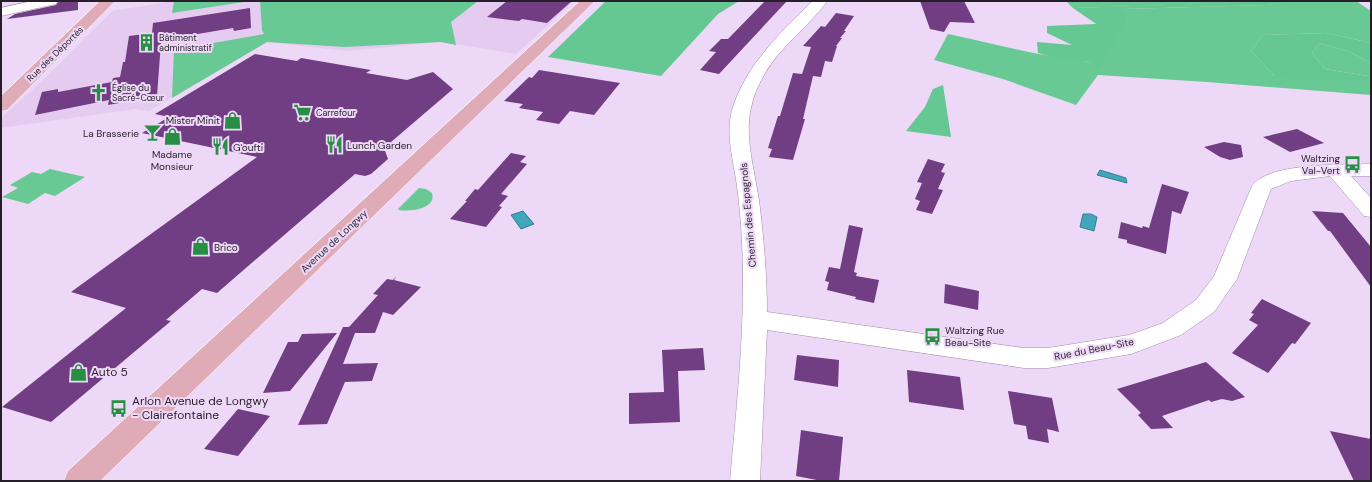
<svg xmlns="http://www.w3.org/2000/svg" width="1372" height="482" font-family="'DM Sans',sans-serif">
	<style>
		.built { fill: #e5cbf0 }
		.green { fill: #69c994 }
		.forest { fill: #65c892 }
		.water { fill: #3fa6bc; stroke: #387d90 }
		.building { fill: #713e84 }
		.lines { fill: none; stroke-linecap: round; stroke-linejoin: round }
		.minor-casing { stroke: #a28eaa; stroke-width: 1 }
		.major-casing { stroke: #fff; stroke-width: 1 }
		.minor { fill: #fff; fill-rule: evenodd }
		.major { fill: #dfabb7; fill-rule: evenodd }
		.labels { text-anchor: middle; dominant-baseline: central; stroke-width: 4; stroke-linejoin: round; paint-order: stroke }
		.far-poi-label { font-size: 9px; fill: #261e29; stroke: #eed8f7; text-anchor: start }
		.far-street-label { font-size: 9px; fill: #261e29; stroke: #eed8f7 }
		.poi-label { font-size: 10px; fill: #261e29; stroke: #eed8f7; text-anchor: start }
		.street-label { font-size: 10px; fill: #261e29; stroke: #eed8f7 }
		.near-poi-label { font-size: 12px; fill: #261e29; stroke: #eed8f7; text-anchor: start }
	</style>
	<rect width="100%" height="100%" fill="#eed8f7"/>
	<polygon class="built" points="173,1 574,1 516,54 441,42 347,51 267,42 149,111 136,109 1,128 1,118 45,78 112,11"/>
	<g class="green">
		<polygon points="174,1 244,1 244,2 172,13"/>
		<polygon points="260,1 478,1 451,22 456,45 441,42 345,47 267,42 172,98 174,50 264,34 262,30"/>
		<path d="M1066 1H1356L1371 11V43L1326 33 1263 35 1251 51 1275 76H1368L1325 69 1312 53 1319 43 1348 51 1371 63V95L1207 82 1098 75 1076 105 1003 79 934 60 948 34C995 44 1043 57 1091 62L1123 9 1266 5 1286 2 1073 8Z"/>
		<polygon points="50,169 85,177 55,196 45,193 28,204 2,197 18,188 10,185 32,172 41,174"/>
		<path d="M419 188 426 189 432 193C437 209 409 212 399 210L398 209Z"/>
	</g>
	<g class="forest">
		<polygon points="606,1 739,1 718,14 661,76 548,57"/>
		<polygon points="1260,2 1291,2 1266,5 1123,9 1127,19 1098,71 1091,62 1058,59 1038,53 1037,42 1072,45 1047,33 1047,26 1096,24 1073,8"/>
		<polygon points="1326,33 1371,43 1371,63 1348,51 1319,43 1312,53 1325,69 1368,76 1368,81 1293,81 1275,76 1251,51 1263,35"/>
		<polygon points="943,85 951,137 906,131 925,107 933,89"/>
	</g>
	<g class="water">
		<polygon points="1100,170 1126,178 1127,183 1097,175"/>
		<polygon points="523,211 534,224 521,229 511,215"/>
		<polygon points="1083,214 1091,214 1097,217 1094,231 1080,227"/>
	</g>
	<g class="building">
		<polygon points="59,1 78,1 78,10 7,19 15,14 56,5"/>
		<polygon points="507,1 572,1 547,23 522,19 519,21 487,17"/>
		<polygon points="765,1 787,1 719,74 700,70 716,52 709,51 721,39 728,39"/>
		<polygon points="920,1 964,1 975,23 950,22 944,32 930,29"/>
		<polygon points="250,8 251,28 234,31 233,28 174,38 174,40 161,42 157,96 108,105 109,100 35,115 42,92 58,89 58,92 112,82 113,78 120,77 123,62 125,62 129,36 152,33 153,23"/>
		<polygon points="836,13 854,16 844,31 846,31 840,38 842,38 836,46 837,46 832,62 825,61 821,77 813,76 803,119 805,119 793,160 769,157 772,149 768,148 778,116 780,116 793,73 802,74 811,47 803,46 821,26 825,27"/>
		<polygon points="255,54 297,61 301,58 371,70 366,73 407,80 433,72 453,89 384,148 388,159 371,174 365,176 355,174 217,293 202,289 166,320 171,321 51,422 2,407 126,308 71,292 257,157 142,133 169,117 155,114"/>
		<polygon points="539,70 620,83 594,115 570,111 559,124 536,120 543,112 519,108 523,104 504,101 529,77 532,78"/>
		<polygon points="1297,129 1324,143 1290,152 1263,137"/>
		<polygon points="1224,142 1241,145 1243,157 1230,160 1220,157 1204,147"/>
		<polygon points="511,153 526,156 520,162 527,164 501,194 508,196 499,206 502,207 486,227 450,219 467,201 465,201 475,189 478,190"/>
		<polygon points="928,159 945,164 941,172 945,173 938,189 943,190 932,214 916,210 920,201 915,199 922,183 917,182"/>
		<polygon points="1162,184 1189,192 1181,214 1172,211 1166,254 1127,243 1127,240 1118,238 1121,222 1142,228 1143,226 1149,228"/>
		<polygon points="1312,211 1343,213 1371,247 1371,287 1330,231 1328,231"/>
		<polygon points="849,225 863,228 854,272 857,273 856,276 879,280 874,303 855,299 856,297 827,290 829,282 825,281 829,267 840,269"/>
		<polygon points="396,276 394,280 421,287 393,315 383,312 375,333 355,333 343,364 378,363 372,381 345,382 327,424 298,425 343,327 349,327 378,295 373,294 387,279 393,280"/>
		<polygon points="945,284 979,291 978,310 944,303"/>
		<polygon points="1262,299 1311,323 1295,344 1292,343 1268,373 1232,353 1258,325 1249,320 1254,314 1251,313"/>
		<polygon points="337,333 290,391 263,393 288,342 298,342 302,334"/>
		<polygon points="703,348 705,370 678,371 680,422 629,424 629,393 664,392 662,350"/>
		<polygon points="797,355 839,360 838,387 794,380"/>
		<polygon points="1206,362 1245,397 1232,401 1222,399 1211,402 1209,400 1162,416 1173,428 1151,429 1138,415 1141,413 1117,389"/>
		<polygon points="907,370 960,377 964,410 909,402"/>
		<polygon points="1008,391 1052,398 1059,432 1047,429 1049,443 1028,439 1026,426 1014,424"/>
		<polygon points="238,409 270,416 238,456 204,449"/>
		<polygon points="801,430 843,437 839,481 822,481 796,476"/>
		<polygon points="1330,431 1371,439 1371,481 1354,481"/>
	</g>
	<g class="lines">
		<defs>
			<g id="minor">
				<polygon points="32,1 58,1 56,4 1,16 1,8"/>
				<path d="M812 1H827C808 28 781 45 764 75 736 123 754 158 760 208 764 243 767 277 767 312L1024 348H1048L1129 335 1163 323 1196 300 1214 276 1252 186C1269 162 1344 165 1371 164V176H1351L1371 198V217L1364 216 1330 176 1291 181 1271 189 1237 279 1214 312 1181 335 1131 354 1048 368H1024L767 330 760 481H730C737 402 746 322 742 242 741 221 739 200 736 179 732 156 726 132 732 110 746 64 780 34 812 1Z"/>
			</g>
			<g id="major">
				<polygon points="100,1 115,1 7,110 1,111 1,96"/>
				<polygon points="580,1 595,1 100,481 64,481 68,471"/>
			</g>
		</defs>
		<use href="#minor" class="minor-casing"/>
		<use href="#major" class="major-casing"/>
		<use href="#minor" class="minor"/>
		<use href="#major" class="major"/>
	</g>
	<defs>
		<symbol id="building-bare" viewBox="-9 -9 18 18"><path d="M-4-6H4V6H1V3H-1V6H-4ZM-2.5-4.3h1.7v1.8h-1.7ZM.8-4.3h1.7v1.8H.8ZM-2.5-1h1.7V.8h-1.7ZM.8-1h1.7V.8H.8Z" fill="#278e44" stroke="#eed8f7" stroke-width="2.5" paint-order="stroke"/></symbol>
		<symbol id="church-bare" viewBox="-9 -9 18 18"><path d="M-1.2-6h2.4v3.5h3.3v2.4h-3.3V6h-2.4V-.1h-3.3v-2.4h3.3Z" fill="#278e44" stroke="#eed8f7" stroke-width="2.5" paint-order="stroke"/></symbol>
		<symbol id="supermarket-bare" viewBox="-9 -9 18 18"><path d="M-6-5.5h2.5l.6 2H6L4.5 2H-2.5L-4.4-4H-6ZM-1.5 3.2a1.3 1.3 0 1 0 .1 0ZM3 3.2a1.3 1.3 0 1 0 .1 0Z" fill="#278e44" stroke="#eed8f7" stroke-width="2.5" paint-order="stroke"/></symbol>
		<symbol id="shop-bare" viewBox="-9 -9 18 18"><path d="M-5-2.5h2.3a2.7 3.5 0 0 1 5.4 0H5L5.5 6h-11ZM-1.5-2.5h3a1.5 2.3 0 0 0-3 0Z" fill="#278e44" stroke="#eed8f7" stroke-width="2.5" paint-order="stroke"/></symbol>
		<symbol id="bar-bare" viewBox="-9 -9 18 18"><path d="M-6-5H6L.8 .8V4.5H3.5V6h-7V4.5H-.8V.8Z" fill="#278e44" stroke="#eed8f7" stroke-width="2.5" paint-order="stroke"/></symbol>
		<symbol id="restaurant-bare" viewBox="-9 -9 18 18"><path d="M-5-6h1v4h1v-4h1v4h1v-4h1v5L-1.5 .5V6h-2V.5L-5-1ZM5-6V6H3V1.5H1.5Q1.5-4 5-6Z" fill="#278e44" stroke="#eed8f7" stroke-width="2.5" paint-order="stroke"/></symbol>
		<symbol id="bus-bare" viewBox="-9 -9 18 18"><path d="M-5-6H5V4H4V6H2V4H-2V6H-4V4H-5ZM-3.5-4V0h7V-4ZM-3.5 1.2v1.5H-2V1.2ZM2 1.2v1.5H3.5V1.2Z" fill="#278e44" stroke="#eed8f7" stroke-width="2.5" paint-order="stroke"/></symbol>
	</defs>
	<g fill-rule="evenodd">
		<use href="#building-bare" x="134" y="30" width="25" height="25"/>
		<use href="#church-bare" x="86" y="80" width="25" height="25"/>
		<use href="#supermarket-bare" x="290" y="100" width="25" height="25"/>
		<use href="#shop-bare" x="220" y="108" width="25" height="25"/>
		<use href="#bar-bare" x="140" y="120" width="25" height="25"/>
		<use href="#shop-bare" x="160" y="124" width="25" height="25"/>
		<use href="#restaurant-bare" x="322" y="132" width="25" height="25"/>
		<use href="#restaurant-bare" x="208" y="134" width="25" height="25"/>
		<use href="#bus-bare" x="1340" y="152" width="25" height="25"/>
		<use href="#shop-bare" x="188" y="234" width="25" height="25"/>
		<use href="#bus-bare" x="920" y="324" width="25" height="25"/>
		<use href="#shop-bare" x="66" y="360" width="25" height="25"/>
		<use href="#bus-bare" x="106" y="396" width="25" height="25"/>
	</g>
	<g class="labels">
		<g class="far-poi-label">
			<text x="159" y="38">Bâtiment<tspan x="159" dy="10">administratif</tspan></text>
			<text x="112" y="88">Église du<tspan x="112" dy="10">Sacré-Cœur</tspan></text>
			<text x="316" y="113">Carrefour</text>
		</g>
		<g class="far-street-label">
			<text transform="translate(55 54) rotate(-44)">Rue des Déportés</text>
		</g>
		<g class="poi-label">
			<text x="220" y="120" text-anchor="end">Mister Minit</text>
			<text x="139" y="133" text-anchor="end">La Brasserie</text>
			<text x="347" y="145">Lunch Garden</text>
			<text x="233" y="147">G'oufti</text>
			<text x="172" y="154" text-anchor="middle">Madame<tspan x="172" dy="12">Monsieur</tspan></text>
			<text x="1340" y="158" text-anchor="end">Waltzing<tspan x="1340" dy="12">Val-Vert</tspan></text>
			<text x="214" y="247">Brico</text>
			<text x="945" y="330">Waltzing Rue<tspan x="945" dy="12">Beau-Site</tspan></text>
		</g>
		<g class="street-label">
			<text transform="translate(748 215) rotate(-95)">Chemin des Espagnols</text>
			<text transform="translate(334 241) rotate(-43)">Avenue de Longwy</text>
			<text transform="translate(1094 349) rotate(-11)">Rue du Beau-Site</text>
		</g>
		<g class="near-poi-label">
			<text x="91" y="372">Auto 5</text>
			<text x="132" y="401">Arlon Avenue de Longwy<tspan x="132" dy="14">- Clairefontaine</tspan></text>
		</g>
	</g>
	<rect width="1372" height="482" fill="none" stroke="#261e29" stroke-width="4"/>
</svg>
